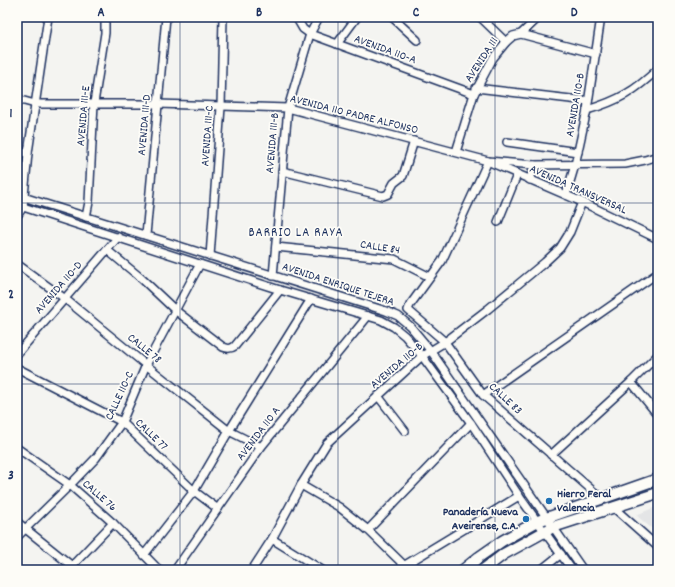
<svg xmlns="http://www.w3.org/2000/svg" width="675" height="587" font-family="Dekko,sans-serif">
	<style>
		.built { fill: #e4e5e6 }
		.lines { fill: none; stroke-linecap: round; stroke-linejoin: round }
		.street-casing { stroke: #1b2f5e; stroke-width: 10 }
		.secondary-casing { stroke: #1b2f5e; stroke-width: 13 }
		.street { stroke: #fdfcf7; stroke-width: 7 }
		.secondary { stroke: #fdfcf7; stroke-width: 10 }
		.grid { fill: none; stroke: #1b2f5e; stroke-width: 1; stroke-opacity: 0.55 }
		.poi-dot { fill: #1f6fb2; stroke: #fdfcf7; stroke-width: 1.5 }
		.labels { text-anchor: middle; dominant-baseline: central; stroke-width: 3.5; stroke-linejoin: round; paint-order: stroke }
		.street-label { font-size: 12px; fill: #1b2f5e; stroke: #fdfcf7 }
		.poi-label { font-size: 12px; font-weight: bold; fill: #1b2f5e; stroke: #fdfcf7; text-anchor: start }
		.neighbourhood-label { font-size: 13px; letter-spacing: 1px; fill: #1b2f5e; stroke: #fdfcf7 }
		.neatline { fill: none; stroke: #1b2f5e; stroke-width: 1.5 }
		.grid-label { font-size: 13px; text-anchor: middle; font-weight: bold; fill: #1b2f5e }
	</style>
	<rect width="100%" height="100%" fill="#f4f4f1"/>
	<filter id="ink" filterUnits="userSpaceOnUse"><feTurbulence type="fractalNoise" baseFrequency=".025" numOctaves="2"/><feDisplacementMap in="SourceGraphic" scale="8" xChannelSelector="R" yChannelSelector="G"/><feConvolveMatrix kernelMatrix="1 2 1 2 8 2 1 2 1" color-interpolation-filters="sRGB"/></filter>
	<g filter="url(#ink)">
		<polygon class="built" points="658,506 658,534 636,515"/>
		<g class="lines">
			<defs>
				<g id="street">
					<polyline points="296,17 303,29 310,34 474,94"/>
					<polyline points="392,17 417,40"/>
					<polyline points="480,17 506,42"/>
					<polyline points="521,34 596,54"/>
					<polyline points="337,44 357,17"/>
					<polyline points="476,88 588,101"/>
					<polyline points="17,99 35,104 158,104 288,108 488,161 534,165 625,164 645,160 658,156"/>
					<path d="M587 110C618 101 635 91 658 69"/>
					<polyline points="507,142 578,152"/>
					<polyline points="17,152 28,153"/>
					<polyline points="456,152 474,94 493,58 506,42 513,36 521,34 539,17"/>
					<polyline points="488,161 442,261 410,305 408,310 445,342 483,395 601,498"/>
					<polyline points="492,163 582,202 658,239"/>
					<polyline points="282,171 383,196 388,194 394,183 403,176 414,141"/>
					<polyline points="530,180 534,165"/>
					<polyline points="17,195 386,311 398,316 410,326 431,351 583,570"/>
					<polyline points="566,195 575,165 587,110 601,17"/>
					<polyline points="17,205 280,290 381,320 394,327 405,336 422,356 471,423 519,496 572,570"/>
					<polyline points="17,216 23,207 28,153 48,17"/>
					<polyline points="86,217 89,202 94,103 105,33 105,17"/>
					<polyline points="498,222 517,175"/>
					<polyline points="146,235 166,17"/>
					<polyline points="276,247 394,259 430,277"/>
					<path d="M107 250 141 278 175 310 223 347C228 349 231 349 235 346L280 290"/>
					<polyline points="210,256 221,107 223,17"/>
					<polyline points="17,264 64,298 146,365 229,431 261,447"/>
					<polyline points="273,276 288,108 310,34 319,17"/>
					<polyline points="17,354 118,237"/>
					<polyline points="17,368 122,422 194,491 218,509"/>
					<polyline points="631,382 658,415"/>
					<polyline points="483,395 658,273"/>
					<polyline points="378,396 405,431"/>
					<polyline points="17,448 70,485 113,523 159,570"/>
					<polyline points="551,455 631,382 658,355"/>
					<polyline points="301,485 339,507 368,530 409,570"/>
					<polyline points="613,507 658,547"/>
					<polyline points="17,522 77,570"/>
					<polyline points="368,530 471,423"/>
					<polyline points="17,537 70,485 96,458 122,422 146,365 200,264"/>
					<polyline points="272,539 322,570"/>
					<polyline points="144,555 194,491 229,431 311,299"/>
					<polyline points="405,565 519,496"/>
					<polyline points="68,570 113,523"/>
					<polyline points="175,570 261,447 368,316"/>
					<polyline points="252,570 272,539 301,485 327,443 422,356 445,342 488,309 545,262 560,248 570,232 582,202"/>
					<polyline points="541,570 561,554"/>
				</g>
				<g id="secondary">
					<polyline points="463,570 479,557 502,541 538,521 658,479"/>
					<polyline points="483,570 504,554 553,527 658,493"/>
				</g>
			</defs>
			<use href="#street" class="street-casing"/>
			<use href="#secondary" class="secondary-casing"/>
			<use href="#street" class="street"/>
			<use href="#secondary" class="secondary"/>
		</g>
	</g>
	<path class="grid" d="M180 17V570M338 17V570M495 17V570M17 203H658M17 384H658"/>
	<g class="poi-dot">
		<circle cx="549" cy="501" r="4"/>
		<circle cx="526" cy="519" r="4"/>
	</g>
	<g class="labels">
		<g class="street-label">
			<text transform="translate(385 50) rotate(20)">AVENIDA 110-A</text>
			<text transform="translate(482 60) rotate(-57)">AVENIDA 111</text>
			<text transform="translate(576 105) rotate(-80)">AVENIDA 110-B</text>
			<text transform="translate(354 115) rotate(14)">AVENIDA 110 PADRE ALFONSO</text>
			<text transform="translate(84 116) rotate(-85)">AVENIDA 111-E</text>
			<text transform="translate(145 125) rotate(-85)">AVENIDA 111-D</text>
			<text transform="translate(208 136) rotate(-86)">AVENIDA 111-C</text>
			<text transform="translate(273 143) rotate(-85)">AVENIDA 111-B</text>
			<text transform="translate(578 190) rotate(24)">AVENIDA TRANSVERSAL</text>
			<text transform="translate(380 248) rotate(9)">CALLE 84</text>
			<text transform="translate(338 285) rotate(18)">AVENIDA ENRIQUE TEJERA</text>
			<text transform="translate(59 288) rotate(-49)">AVENIDA 110-D</text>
			<text transform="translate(144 349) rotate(39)">CALLE 78</text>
			<text transform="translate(397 366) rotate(-40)">AVENIDA 110-B</text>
			<text transform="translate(120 396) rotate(-65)">CALLE 110-C</text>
			<text transform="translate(505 399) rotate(43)">CALLE 83</text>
			<text transform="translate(259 434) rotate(-53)">AVENIDA 110 A</text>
			<text transform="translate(151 435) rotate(44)">CALLE 77</text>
			<text transform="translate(99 496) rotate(41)">CALLE 76</text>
		</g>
		<g class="poi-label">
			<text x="557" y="494">Hierro Feral<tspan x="557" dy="14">Valencia</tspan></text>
			<text x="518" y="512" text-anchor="end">Panadería Nueva<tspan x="518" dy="14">Aveirense, C.A.</tspan></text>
		</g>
		<g class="neighbourhood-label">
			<text x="296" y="233">BARRIO LA RAYA</text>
		</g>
	</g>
	<rect width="675" height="587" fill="none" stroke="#fdfcf7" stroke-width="44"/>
	<rect x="22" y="22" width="631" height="543" class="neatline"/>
	<g class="grid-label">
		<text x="101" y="16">A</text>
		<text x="259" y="16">B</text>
		<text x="416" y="16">C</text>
		<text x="574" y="16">D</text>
		<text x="11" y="117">1</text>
		<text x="11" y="298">2</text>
		<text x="11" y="479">3</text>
	</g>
</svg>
